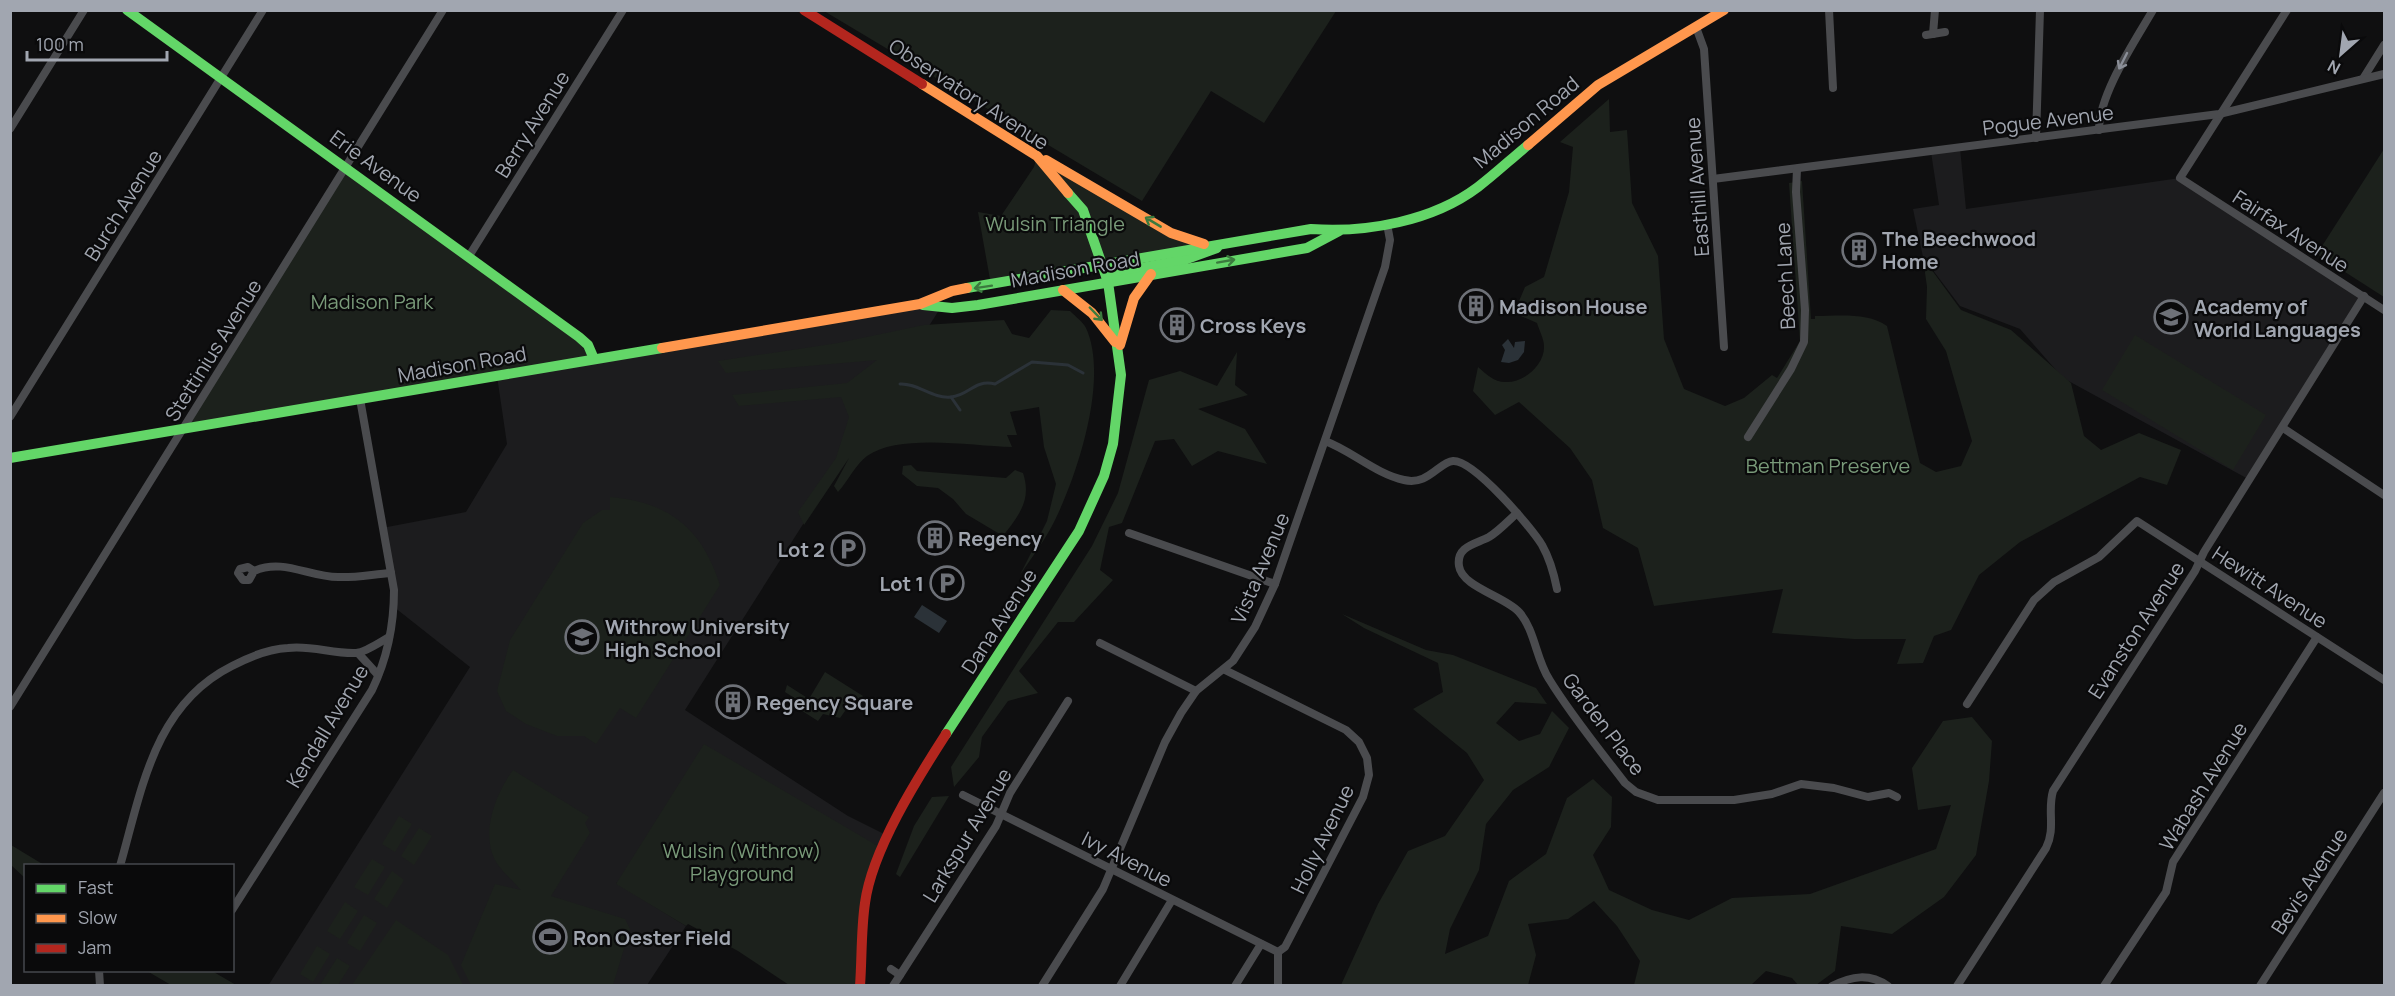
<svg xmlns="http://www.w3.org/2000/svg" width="2395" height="996" font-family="Manrope,sans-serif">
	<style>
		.built { fill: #1c1c1e }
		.green { fill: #1c211c }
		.water { fill: #2b3238 }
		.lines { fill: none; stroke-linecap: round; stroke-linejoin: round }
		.stream { stroke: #2b3238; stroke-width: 3 }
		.street { stroke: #4a4b4e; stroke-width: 8 }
		.fast { stroke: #63d668; stroke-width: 10 }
		.slow { stroke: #ff974d; stroke-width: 10 }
		.jam { stroke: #b3261e; stroke-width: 10 }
		.oneway { stroke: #8b8f98 }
		.oneway2 { stroke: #3b7a3e }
		.labels { text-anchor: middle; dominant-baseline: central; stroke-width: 4.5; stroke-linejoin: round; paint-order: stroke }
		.street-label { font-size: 20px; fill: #a1a6b0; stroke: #0a0a0b }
		.park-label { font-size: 20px; fill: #799a79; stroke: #0a0a0b }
		.poi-label { font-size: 20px; font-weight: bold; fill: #a1a6b0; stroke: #0a0a0b; text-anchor: start }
	</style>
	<rect width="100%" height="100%" fill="#0f0f10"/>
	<g class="built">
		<polygon points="1960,148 1966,209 2180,178 2364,296 2250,480 2063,378 2020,329 1960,306 1923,257 1913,209 1939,205 1931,152"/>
		<polygon points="920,304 941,307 685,710 848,816 888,836 883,849 864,839 616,883 686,926 647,985 268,986 470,667 394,607 382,528 466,512 507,444 497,376"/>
	</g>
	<g class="green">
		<polygon points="824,11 1336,10 1336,11 1264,123 1211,91 1142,201"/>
		<path d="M1609 99 1610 132 1627 130 1632 203 1658 256 1664 339 1684 389 1725 406 1744 398 1772 375 1777 378 1800 341 1789 183 1802 181 1811 319H1815V316C1838 316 1868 312 1887 326L1920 463 1936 472 1961 466 1972 441 1946 351 1926 319 1927 287 1923 258 1961 310 2011 330 2071 383 2084 436 2101 450 2139 433 2181 450 2167 485 2140 477 2020 542 1979 575 1951 630 1934 636 1923 663 1897 664 1906 639H1854L1772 633 1783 589 1654 606 1638 548 1603 528 1592 480 1570 448 1519 402 1495 415 1473 391 1478 367C1487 375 1495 383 1507 382 1525 382 1545 364 1544 346 1544 339 1539 330 1537 323L1514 313 1525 287 1544 277 1569 192 1573 147 1560 142Z"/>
		<polygon points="2384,149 2384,297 2317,254"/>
		<polygon points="1037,156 1171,233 1207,245 991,285 978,212 1001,216 1034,167"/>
		<polygon points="346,166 579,337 594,359 184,429"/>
		<path d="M1051 310 1070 311C1076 317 1083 322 1086 328 1109 378 1078 473 1055 520 1046 539 1032 557 1020 575L1047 521 1056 484 1044 447 1039 407 1010 412 1017 435H1007L1012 447C972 446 899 433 867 456 855 465 848 481 838 492L834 486 849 458 804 525 798 512 836 458 849 417 841 397 739 406 732 395 847 383 877 360 726 373 718 361 838 343 924 325 1004 320 1012 334 1029 338Z"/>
		<polygon points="2135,335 2266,415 2233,470 2102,390"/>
		<polygon points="1237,352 1235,385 1248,395 1198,409 1245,429 1267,464 1218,451 1192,466 1174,439 1155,441 1122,523 1109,527 1100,570 1113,580 1074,622 1058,622 1019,671 1038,693 1008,701 982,737 979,757 954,787 951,767 1092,546 1118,493 1149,380 1180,371 1217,386"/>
		<path d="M911 465 917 471 1006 478 1015 470 1023 473C1032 500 1019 515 1003 536L966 514 953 499 938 488 917 486 902 474 903 466Z"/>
		<path d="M610 497C670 502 702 529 720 585L636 718 620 708 596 744 584 736H557L526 724 506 711 497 691 510 640 583 523 602 510H610Z"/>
		<polygon points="1342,614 1426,650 1453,655 1536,688 1547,704 1515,702 1496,723 1519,741 1540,734 1552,711 1569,728 1549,767 1513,790 1486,824 1479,870 1450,929 1445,954 1488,936 1509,881 1546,854 1567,798 1593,779 1612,797 1611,827 1593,855 1609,890 1652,910 1689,920 1732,898 1810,894 1936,849 1951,805 1918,810 1912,768 1943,721 1972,717 1992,741 1989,781 1976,855 1944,897 1892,934 1841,926 1835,971 1816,985 1798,985 1792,978 1766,971 1751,985 1634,985 1640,961 1617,926 1594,901 1568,919 1528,924 1536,955 1528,985 1341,985 1378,904 1408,851 1445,836 1484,780 1467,753 1413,709 1443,692 1438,663 1364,628"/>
		<polygon points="825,672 863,696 855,709 845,711 840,718 823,714 818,721 796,707 799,701 785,692 787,685 809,699"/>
		<polygon points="704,744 883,849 873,874 860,985 789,985 738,951 688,924 686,926 616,884"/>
		<path d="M513 770 589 817 585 823 590 833 551 896 625 919 630 929 613 985H471L461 965 495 884 521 890C513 881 499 869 494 858 481 830 497 792 513 770Z"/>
		<polygon points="949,796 900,877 896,874 914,826 932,797"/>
		<polygon points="399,816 412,824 395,852 382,844"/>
		<polygon points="419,828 432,836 414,865 401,856"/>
		<polygon points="11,845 44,865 26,866 25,878 11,865"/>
		<polygon points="372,859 385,867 368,895 354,887"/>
		<polygon points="392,871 404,880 387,908 374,899"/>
		<polygon points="345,902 358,911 340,939 327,931"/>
		<polygon points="364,915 377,923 360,951 347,943"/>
		<polygon points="396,920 448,955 463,985 352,985"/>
		<polygon points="317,946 330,954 313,982 300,974"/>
		<polygon points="337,958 350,966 338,985 320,985"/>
		<polygon points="147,971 212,971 236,985 171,985"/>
	</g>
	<g class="water">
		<polygon points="1508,339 1514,348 1515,342 1525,341 1524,352 1518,360 1509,363 1501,362 1505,350 1502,345"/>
		<polygon points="922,605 947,621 939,633 914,617"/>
	</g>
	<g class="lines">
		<g class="stream">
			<path d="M900 384C918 383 932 399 951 397 969 396 974 379 995 384L1032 362 1068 365 1083 373"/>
			<polyline points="951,397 960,410"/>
		</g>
		<g class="street">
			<polyline points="1829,10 1833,88"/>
			<polyline points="2287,10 2180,178 2384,310"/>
			<polyline points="1696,27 1704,49 1724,347"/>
			<polyline points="1933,34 1935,10"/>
			<polyline points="1926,35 1945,32"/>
			<polyline points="2364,77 2384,45"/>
			<polyline points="10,129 84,10"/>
			<path d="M2099 130C2099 94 2135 41 2153 10"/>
			<polyline points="2036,138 2040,10"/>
			<polyline points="1713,179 2219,114 2384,74"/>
			<polyline points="469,256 623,10"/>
			<polyline points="10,417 263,10"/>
			<polyline points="2283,428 2384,495"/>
			<polyline points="1748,437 1791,369 1804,342 1805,310 1796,192 1797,169"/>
			<path d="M1325 441C1352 451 1376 474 1404 480 1428 486 1439 462 1453 461 1474 460 1531 527 1542 545 1550 559 1554 574 1557 589"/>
			<path d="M1517 513C1508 521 1499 531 1489 537 1476 544 1456 546 1459 566 1462 587 1504 596 1519 612 1535 630 1536 659 1549 679 1571 715 1599 749 1625 783L1636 792 1658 800H1734L1772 794 1801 784 1834 788 1868 797 1889 793 1897 797"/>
			<polyline points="1129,533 1275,584"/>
			<path d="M254 571 249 580H243L238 573 240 569 248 567 254 571C283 558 309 577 338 577 355 578 374 574 391 573"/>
			<polyline points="1100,643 1196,691"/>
			<polyline points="358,653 378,675"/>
			<polyline points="1225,670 1346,730 1359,742 1367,758 1369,775 1363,797 1285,947 1278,952"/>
			<polyline points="1967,704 2034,600 2054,582 2099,557 2137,521 2384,680"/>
			<polyline points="10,707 443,10"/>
			<polyline points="963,795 1278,952"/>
			<path d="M120 866C142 789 154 705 232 666 249 657 269 649 288 648 311 645 333 654 356 653 366 652 380 642 389 637"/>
			<path d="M232 910 372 690C387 659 394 624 394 590L360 399"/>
			<polyline points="1278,952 1278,986"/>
			<polyline points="891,969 900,975"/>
			<polyline points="99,970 100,986"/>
			<polyline points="893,986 996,826 1010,793 1068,701"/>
			<polyline points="1042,986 1103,889 1165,742 1181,713 1196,691 1233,661 1255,627 1275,584 1385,267 1390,240 1387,224"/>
			<polyline points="1120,986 1172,900"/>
			<polyline points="1235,986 1261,944"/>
			<path d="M1832 986C1852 976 1869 973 1888 986"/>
			<path d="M1957 986 2046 848C2056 828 2047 811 2053 791L2195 571 2204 552 2364 296"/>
			<polyline points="2104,986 2166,892 2173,862 2317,637"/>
			<polyline points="2260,986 2384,793"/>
		</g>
		<g class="fast">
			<polyline points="127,10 579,337 588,345 594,359"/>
			<polyline points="1109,279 1120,272 1184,260 1217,248"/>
			<path d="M967 288 1311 229C1367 233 1433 221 1478 187 1495 174 1511 159 1528 145"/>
			<polyline points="923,305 952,308 978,305 1307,248 1339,231"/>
			<polyline points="10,458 662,348"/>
			<polyline points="946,734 1079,531 1104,476 1113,444 1121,375 1108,282 1083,210 1068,193"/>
		</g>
		<g class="slow">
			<polyline points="922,84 1037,156 1068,193"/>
			<polyline points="1528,145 1598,85 1724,10"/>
			<polyline points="1046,160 1171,233 1204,244"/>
			<polyline points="1063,290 1092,313 1115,342"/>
			<polyline points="1120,345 1134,298 1151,274"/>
			<polyline points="662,348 920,304 952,291 967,288"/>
		</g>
		<g class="jam">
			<polyline points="804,10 922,84"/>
			<path d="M860 986C862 959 861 930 865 903 872 850 917 779 946 734"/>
		</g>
	</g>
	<defs><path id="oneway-shaft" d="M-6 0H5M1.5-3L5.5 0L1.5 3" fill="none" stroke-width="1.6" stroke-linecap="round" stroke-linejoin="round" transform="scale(1.5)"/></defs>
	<use class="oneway" href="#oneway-shaft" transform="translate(2123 61) rotate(117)"/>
	<g class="oneway2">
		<use href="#oneway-shaft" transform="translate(1153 222) rotate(-149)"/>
		<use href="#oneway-shaft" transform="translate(1226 261) rotate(-10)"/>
		<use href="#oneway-shaft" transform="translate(983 287) rotate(171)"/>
		<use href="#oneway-shaft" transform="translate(1096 314) rotate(46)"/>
	</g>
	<defs>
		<symbol id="building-ring" viewBox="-11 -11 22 22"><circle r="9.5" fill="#0a0a0b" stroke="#6e7178" stroke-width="1.5"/><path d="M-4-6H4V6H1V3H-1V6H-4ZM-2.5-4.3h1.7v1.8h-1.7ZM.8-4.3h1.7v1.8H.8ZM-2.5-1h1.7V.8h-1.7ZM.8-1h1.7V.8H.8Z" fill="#6e7178"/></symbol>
		<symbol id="school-ring" viewBox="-11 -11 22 22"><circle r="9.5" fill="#0a0a0b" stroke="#6e7178" stroke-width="1.5"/><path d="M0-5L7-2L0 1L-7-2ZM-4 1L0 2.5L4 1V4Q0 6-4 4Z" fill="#6e7178"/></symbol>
		<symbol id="parking-ring" viewBox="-11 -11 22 22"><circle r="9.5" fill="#0a0a0b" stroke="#6e7178" stroke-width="1.5"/><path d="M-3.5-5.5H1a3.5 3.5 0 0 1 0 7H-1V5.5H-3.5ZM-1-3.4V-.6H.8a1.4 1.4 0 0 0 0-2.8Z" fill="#6e7178"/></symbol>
		<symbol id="stadium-ring" viewBox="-11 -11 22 22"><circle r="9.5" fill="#0a0a0b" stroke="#6e7178" stroke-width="1.5"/><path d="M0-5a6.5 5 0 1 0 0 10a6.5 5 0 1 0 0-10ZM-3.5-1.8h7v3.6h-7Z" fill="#6e7178"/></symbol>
	</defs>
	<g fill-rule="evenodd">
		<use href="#building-ring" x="1840" y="231" width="38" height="38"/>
		<use href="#building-ring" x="1457" y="287" width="38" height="38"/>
		<use href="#school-ring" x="2152" y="298" width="38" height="38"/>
		<use href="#building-ring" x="1158" y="306" width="38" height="38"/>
		<use href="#building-ring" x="916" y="519" width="38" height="38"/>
		<use href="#parking-ring" x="829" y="530" width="38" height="38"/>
		<use href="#parking-ring" x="928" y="564" width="38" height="38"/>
		<use href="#school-ring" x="563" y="618" width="38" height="38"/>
		<use href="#building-ring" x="714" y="683" width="38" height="38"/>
		<use href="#stadium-ring" x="531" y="918" width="38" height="38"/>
	</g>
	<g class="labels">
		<g class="street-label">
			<text transform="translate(969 94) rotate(33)">Observatory Avenue</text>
			<text transform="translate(2048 120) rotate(-7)">Pogue Avenue</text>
			<text transform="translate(1526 122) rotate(-40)">Madison Road</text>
			<text transform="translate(532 124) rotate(-58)">Berry Avenue</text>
			<text transform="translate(376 166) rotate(36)">Erie Avenue</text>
			<text transform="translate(1697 187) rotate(-94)">Easthill Avenue</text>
			<text transform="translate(123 205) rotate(-58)">Burch Avenue</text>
			<text transform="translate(2291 231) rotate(33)">Fairfax Avenue</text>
			<text transform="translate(1075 269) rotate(-10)">Madison Road</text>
			<text transform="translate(1785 276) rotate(-93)">Beech Lane</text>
			<text transform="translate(213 350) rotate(-58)">Stettinius Avenue</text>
			<text transform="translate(462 364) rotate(-10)">Madison Road</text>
			<text transform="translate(1260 568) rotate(-67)">Vista Avenue</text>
			<text transform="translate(2270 587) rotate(33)">Hewitt Avenue</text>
			<text transform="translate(999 621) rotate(-57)">Dana Avenue</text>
			<text transform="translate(2136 630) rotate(-57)">Evanston Avenue</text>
			<text transform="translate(1604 724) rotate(53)">Garden Place</text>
			<text transform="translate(327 726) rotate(-59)">Kendall Avenue</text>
			<text transform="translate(2203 786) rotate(-58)">Wabash Avenue</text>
			<text transform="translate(967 835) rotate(-59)">Larkspur Avenue</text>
			<text transform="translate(1322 839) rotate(-64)">Holly Avenue</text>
			<text transform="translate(1127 859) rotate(27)">Ivy Avenue</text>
			<text transform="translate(2309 881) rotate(-57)">Bevis Avenue</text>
		</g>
		<g class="park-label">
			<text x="1055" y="223">Wulsin Triangle</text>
			<text x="372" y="301">Madison Park</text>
			<text x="1828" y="465">Bettman Preserve</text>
			<text x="742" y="850">Wulsin (Withrow)<tspan x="742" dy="23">Playground</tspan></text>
		</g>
		<g class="poi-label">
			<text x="1882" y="238">The Beechwood<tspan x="1882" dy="23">Home</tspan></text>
			<text x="1499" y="306">Madison House</text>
			<text x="2194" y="306">Academy of<tspan x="2194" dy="23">World Languages</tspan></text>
			<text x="1200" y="325">Cross Keys</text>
			<text x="958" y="538">Regency</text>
			<text x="825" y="549" text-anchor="end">Lot 2</text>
			<text x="924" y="583" text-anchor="end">Lot 1</text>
			<text x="605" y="626">Withrow University<tspan x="605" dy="23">High School</tspan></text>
			<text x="756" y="702">Regency Square</text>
			<text x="573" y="937">Ron Oester Field</text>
		</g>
	</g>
	<rect width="2395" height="996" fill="none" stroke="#a1a6b0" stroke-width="24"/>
	<rect x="24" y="864" width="210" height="108" fill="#0a0a0b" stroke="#46484d" stroke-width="1.5"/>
	<rect x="36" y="884" width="30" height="9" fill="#63d668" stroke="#46484d" stroke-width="1.5"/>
	<text x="78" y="894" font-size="18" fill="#a1a6b0">Fast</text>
	<rect x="36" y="914" width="30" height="9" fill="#ff974d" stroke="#46484d" stroke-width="1.5"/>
	<text x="78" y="924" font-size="18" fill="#a1a6b0">Slow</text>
	<rect x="36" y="944" width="30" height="9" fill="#b3261e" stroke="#46484d" stroke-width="1.5"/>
	<text x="78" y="954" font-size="18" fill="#a1a6b0">Jam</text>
	<g transform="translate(2341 54) rotate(208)" stroke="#0a0a0b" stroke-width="4.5" paint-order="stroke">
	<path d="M0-4.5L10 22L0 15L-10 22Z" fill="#a1a6b0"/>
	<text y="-9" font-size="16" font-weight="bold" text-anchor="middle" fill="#a1a6b0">N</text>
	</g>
	<path d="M27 51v9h140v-9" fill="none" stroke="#a1a6b0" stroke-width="3"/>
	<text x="36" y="51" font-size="18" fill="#a1a6b0" stroke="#0a0a0b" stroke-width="4.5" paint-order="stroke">100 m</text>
</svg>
